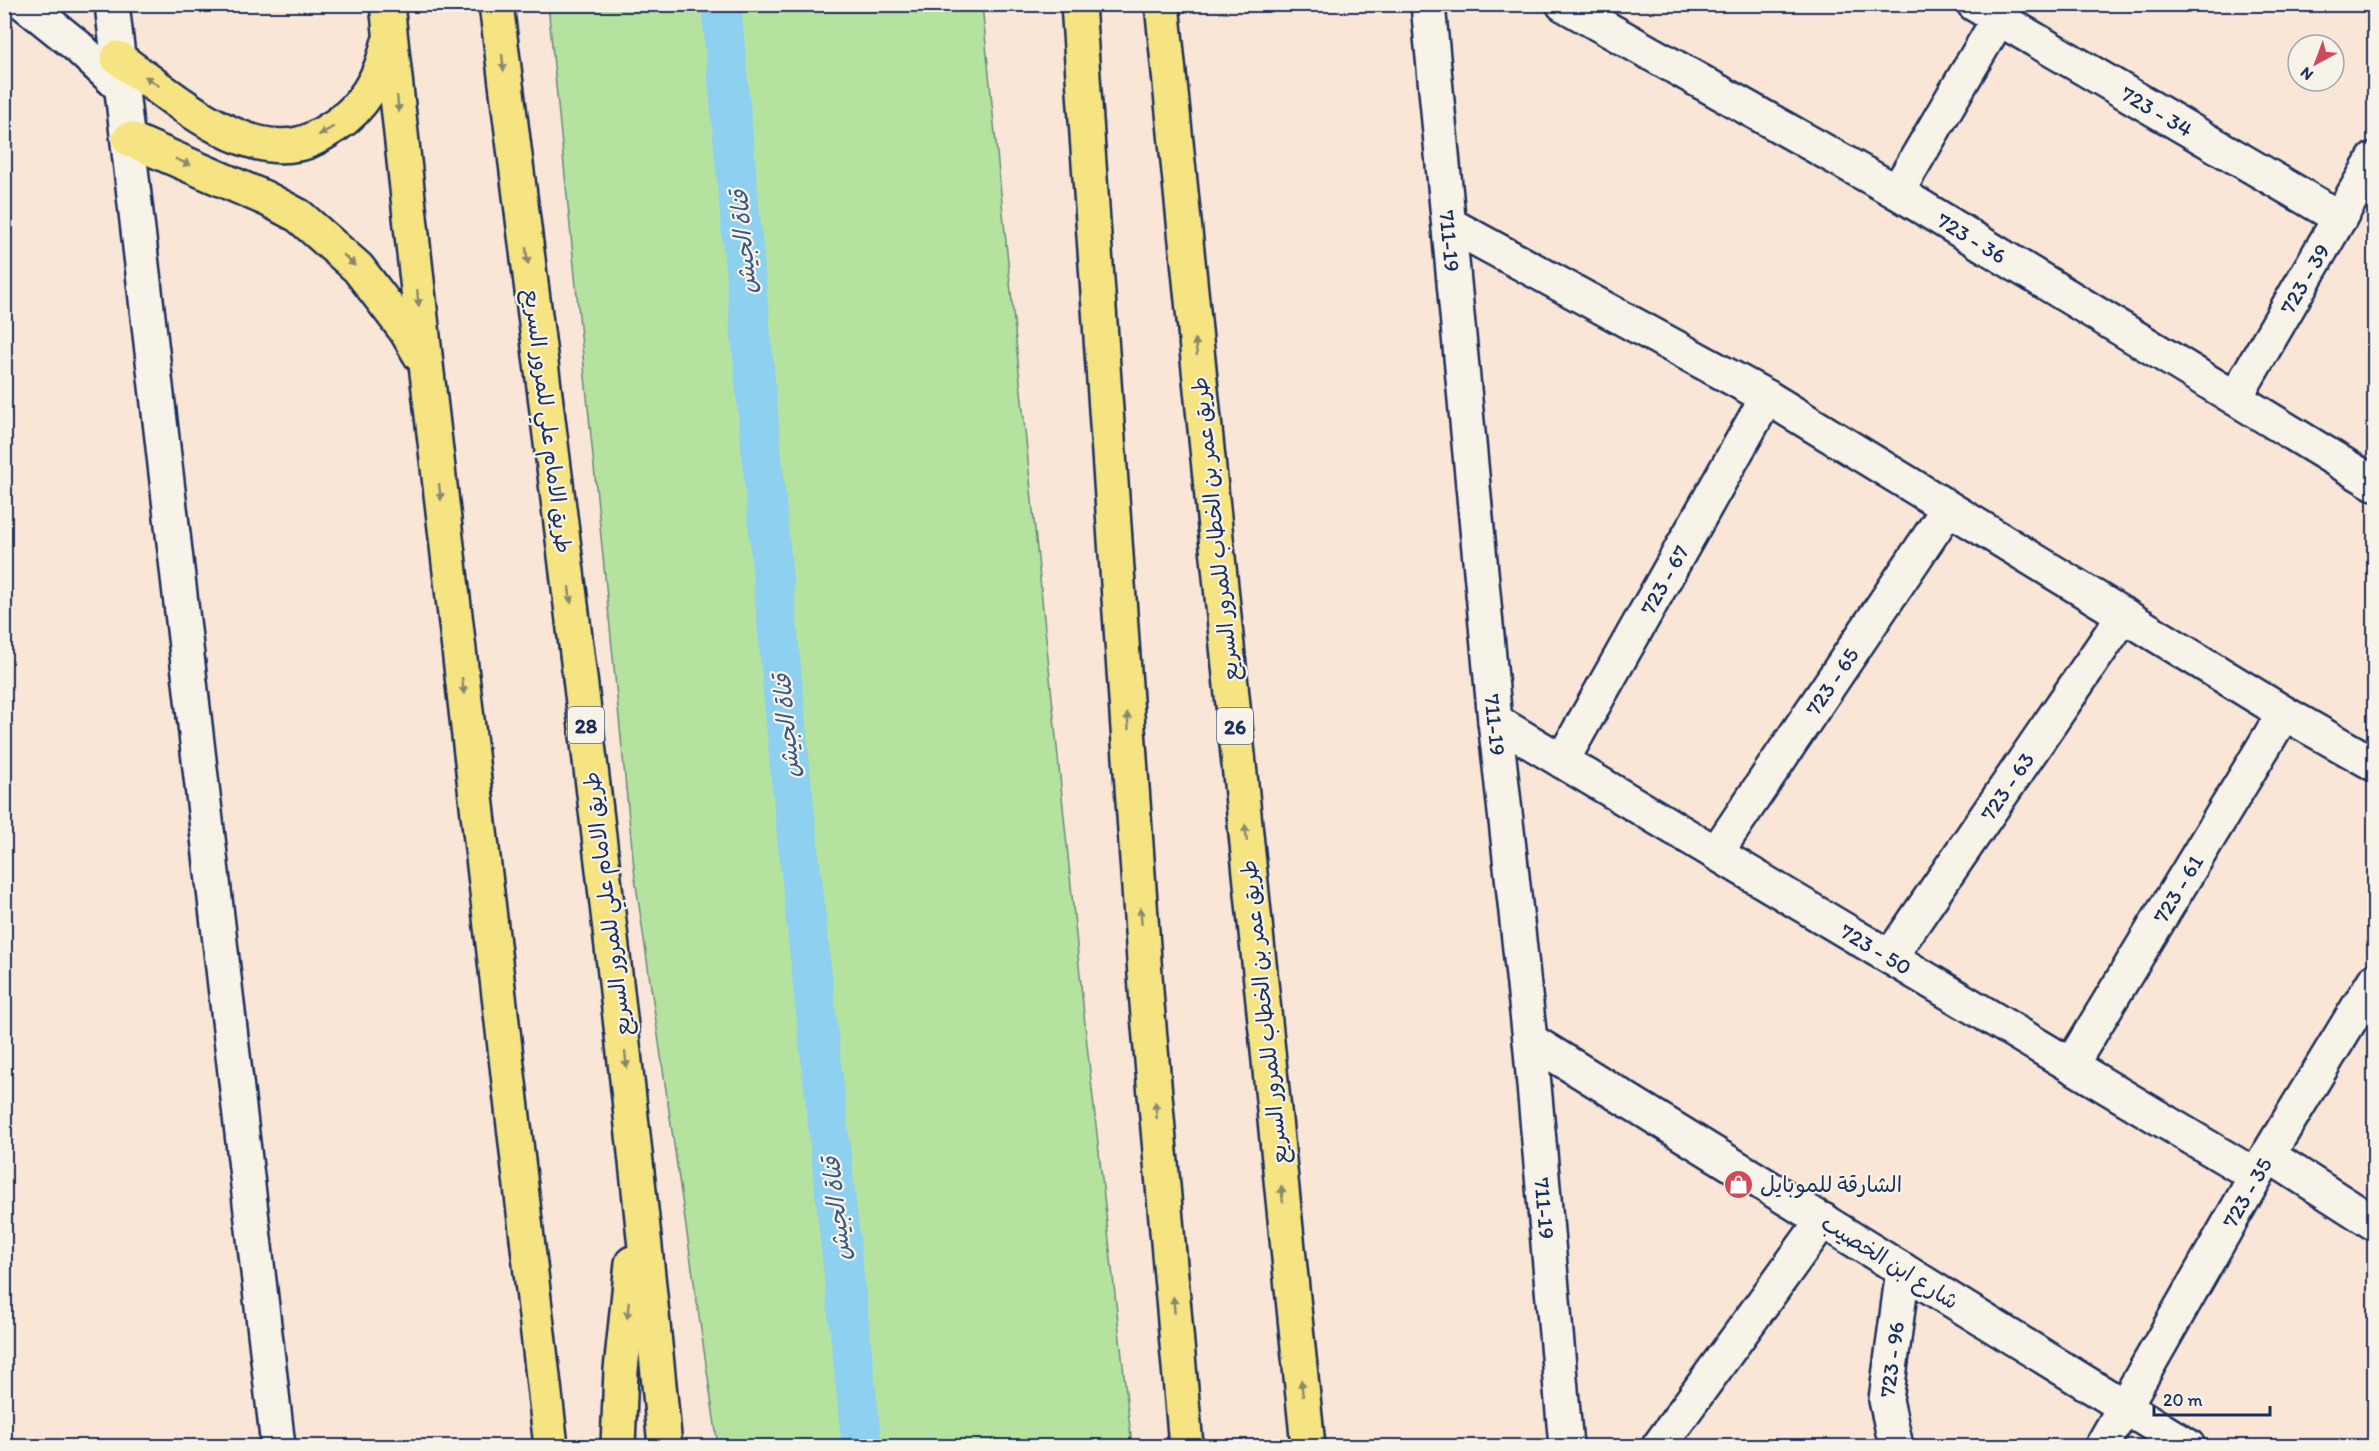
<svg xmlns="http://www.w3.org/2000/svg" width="2379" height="1451" font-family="Itim,'Playpen Sans Arabic',sans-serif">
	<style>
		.green { fill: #b6e29f; stroke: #68887e; stroke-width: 1.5 }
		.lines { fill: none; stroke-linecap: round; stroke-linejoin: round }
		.canal { stroke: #8ed0f0; stroke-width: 40 }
		.street-casing { stroke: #1b2f5e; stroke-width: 38 }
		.secondary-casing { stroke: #1b2f5e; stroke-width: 38 }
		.primary-casing { stroke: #1b2f5e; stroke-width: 38 }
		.highway-casing { stroke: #1b2f5e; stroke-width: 38 }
		.street { stroke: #f7f3e8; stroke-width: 33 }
		.secondary { stroke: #f7f3e8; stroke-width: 33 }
		.primary { stroke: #f6e381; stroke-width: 33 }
		.highway { stroke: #f6e381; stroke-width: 33 }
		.oneway { fill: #888970 }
		.labels { text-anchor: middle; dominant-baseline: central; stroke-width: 4.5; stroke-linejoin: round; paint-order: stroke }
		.shield { fill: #f7f3e8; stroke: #5d6a87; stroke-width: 1.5 }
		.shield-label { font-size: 21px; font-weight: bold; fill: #1b2f5e }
		.street-label { font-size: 22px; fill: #1b2f5e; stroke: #f7f3e8 }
		.poi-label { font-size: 22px; fill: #1b2f5e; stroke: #f7f3e8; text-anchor: start }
		.water-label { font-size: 24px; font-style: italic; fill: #385782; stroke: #f7f3e8 }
	</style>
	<rect width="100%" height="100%" fill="#f9e6d7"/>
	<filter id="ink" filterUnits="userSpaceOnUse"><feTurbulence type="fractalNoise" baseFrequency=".0167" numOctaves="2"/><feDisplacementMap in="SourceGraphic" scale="12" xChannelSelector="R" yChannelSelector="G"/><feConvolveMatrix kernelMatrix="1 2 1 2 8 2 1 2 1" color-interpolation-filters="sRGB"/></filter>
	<g filter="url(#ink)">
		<polygon class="green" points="548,5 982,5 1088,1054 1132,1446 718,1446 635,878"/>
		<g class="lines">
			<polyline class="canal" points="721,4 791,778 862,1446"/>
			<defs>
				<g id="street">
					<path id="s1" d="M1428 4 1495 721 1530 1040 1566 1446"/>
					<path id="s2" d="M1563 4 1897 192 2374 483"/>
					<path id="s3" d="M1974 4 2340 218"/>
					<polyline points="1897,192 1999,18"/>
					<polyline points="1449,224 1767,397 2284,713 2374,764"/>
					<path id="s4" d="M2235 398 2374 159"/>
					<path id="s5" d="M1495 721 2256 1176"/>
					<path id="s6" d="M1562 761 1767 397"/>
					<path id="s7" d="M1716 853 1948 509"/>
					<path id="s8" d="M1890 957 2124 615"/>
					<path id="s9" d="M2071 1065 2284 713"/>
					<polyline points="2268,1155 2374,1223"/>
					<polyline points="1659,1446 1823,1220"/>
					<path id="s10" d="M1896 1446 1886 1400 1903 1270"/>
					<path id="s11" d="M2102 1446 2268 1155 2374 981"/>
				</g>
				<g id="secondary">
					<polyline points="25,4 76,45 121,87"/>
					<polyline points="112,4 278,1446"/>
					<polyline points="1530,1040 2188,1446"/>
				</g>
				<g id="primary">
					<polyline points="387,4 426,364 551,1446"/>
					<polyline points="1162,4 1308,1446"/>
					<path d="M118 58C164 90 238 158 298 144 311 142 324 133 335 126 363 108 381 76 388 44"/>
					<polyline points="129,139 267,199 299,216 358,268 406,331 420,355"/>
				</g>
				<g id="highway">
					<path d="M496 4C556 485 619 965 665 1446"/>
					<polyline points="1078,4 1147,1004 1186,1446"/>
					<polyline points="618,1446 621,1370 632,1263"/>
				</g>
			</defs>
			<use href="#street" class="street-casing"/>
			<use href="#secondary" class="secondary-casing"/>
			<use href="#primary" class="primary-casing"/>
			<use href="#highway" class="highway-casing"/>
			<use href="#street" class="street"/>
			<use href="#secondary" class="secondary"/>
			<use href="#primary" class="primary"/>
			<use href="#highway" class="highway"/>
		</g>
		<defs><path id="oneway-solid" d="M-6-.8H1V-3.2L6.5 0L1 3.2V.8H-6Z" transform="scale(1.5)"/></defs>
		<g class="oneway">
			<use href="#oneway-solid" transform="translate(503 63) rotate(83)"/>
			<use href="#oneway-solid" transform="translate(152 81) rotate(-145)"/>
			<use href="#oneway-solid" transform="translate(398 104) rotate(84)"/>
			<use href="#oneway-solid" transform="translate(326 131) rotate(150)"/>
			<use href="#oneway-solid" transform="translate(183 162) rotate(23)"/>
			<use href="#oneway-solid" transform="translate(527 256) rotate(83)"/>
			<use href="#oneway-solid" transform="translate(349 260) rotate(44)"/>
			<use href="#oneway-solid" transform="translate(418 298) rotate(84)"/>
			<use href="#oneway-solid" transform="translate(1196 347) rotate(-96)"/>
			<use href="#oneway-solid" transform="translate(440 492) rotate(83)"/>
			<use href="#oneway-solid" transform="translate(570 595) rotate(83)"/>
			<use href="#oneway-solid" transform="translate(463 686) rotate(83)"/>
			<use href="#oneway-solid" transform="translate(1128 721) rotate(-94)"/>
			<use href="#oneway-solid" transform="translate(1246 833) rotate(-96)"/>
			<use href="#oneway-solid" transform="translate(1141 916) rotate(-94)"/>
			<use href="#oneway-solid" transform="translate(626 1060) rotate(83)"/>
			<use href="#oneway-solid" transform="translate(1156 1110) rotate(-95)"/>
			<use href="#oneway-solid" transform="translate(1282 1194) rotate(-96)"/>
			<use href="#oneway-solid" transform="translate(1174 1305) rotate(-95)"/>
			<use href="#oneway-solid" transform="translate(628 1310) rotate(96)"/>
			<use href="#oneway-solid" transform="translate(1302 1388) rotate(-96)"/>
		</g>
	</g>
	<defs>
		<symbol id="shop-disc" viewBox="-11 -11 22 22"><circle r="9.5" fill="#d1495b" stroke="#f7f3e8"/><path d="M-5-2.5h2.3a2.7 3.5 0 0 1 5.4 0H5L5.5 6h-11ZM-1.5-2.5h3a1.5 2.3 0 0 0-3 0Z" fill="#fff"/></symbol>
	</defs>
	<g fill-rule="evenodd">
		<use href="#shop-disc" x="1722" y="1168" width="33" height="33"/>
	</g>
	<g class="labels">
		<g class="shield">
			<rect x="568" y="707" width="36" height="36" rx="4.5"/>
			<rect x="1217" y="708" width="36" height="36" rx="4.5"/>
		</g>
		<g class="shield-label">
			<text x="586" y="725">28</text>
			<text x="1235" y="726">26</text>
		</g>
		<g class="street-label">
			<text stroke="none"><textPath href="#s3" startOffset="212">723 - 34</textPath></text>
			<text stroke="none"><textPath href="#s2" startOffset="471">723 - 36</textPath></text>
			<text stroke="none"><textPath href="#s1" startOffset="238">711-19</textPath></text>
			<text stroke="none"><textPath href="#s4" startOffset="138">723 - 39</textPath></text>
			<text transform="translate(548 421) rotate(83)">طريق الامام علي للمرور السريع</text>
			<text transform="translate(1215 529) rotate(-96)">طريق عمر بن الخطاب للمرور السريع</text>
			<text stroke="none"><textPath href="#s6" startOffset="208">723 - 67</textPath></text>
			<text stroke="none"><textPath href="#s7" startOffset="207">723 - 65</textPath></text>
			<text stroke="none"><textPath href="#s1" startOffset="724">711-19</textPath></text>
			<text stroke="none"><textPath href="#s8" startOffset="207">723 - 63</textPath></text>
			<text stroke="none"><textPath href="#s9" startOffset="206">723 - 61</textPath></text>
			<text transform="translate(607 904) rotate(-97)">طريق الامام علي للمرور السريع</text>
			<text stroke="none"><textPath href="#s5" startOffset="444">723 - 50</textPath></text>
			<text transform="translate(1264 1012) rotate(-96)">طريق عمر بن الخطاب للمرور السريع</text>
			<text stroke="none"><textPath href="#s11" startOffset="292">723 - 35</textPath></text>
			<text stroke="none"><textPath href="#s1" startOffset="1210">711-19</textPath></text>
			<text transform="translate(1890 1262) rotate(32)">شارع ابن الخصيب</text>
			<text stroke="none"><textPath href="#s10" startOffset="88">723 - 96</textPath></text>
		</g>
		<g class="poi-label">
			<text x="1760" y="1184">الشارقة للموبايل</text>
		</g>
		<g class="water-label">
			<text transform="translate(743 242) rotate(-95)">قناة الجيش</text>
			<text transform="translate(786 726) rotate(-95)">قناة الجيش</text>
			<text transform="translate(836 1209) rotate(-96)">قناة الجيش</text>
		</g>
	</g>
	<rect width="2379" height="1451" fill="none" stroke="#f7f3e8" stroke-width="24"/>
	<rect x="12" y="12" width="2355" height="1427" fill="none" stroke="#1b2f5e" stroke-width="2" filter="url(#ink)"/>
	<g transform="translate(2316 63) rotate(221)"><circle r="28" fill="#f7f3e8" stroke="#9fa5b1" stroke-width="1.5"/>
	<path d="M0-4.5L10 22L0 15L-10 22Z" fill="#d1495b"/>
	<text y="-9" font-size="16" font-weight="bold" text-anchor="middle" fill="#1b2f5e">N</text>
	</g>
	<path d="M2154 1406v9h116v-9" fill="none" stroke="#1b2f5e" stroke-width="3"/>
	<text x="2163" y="1406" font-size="18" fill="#1b2f5e" stroke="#f7f3e8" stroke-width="4.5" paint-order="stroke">20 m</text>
</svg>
